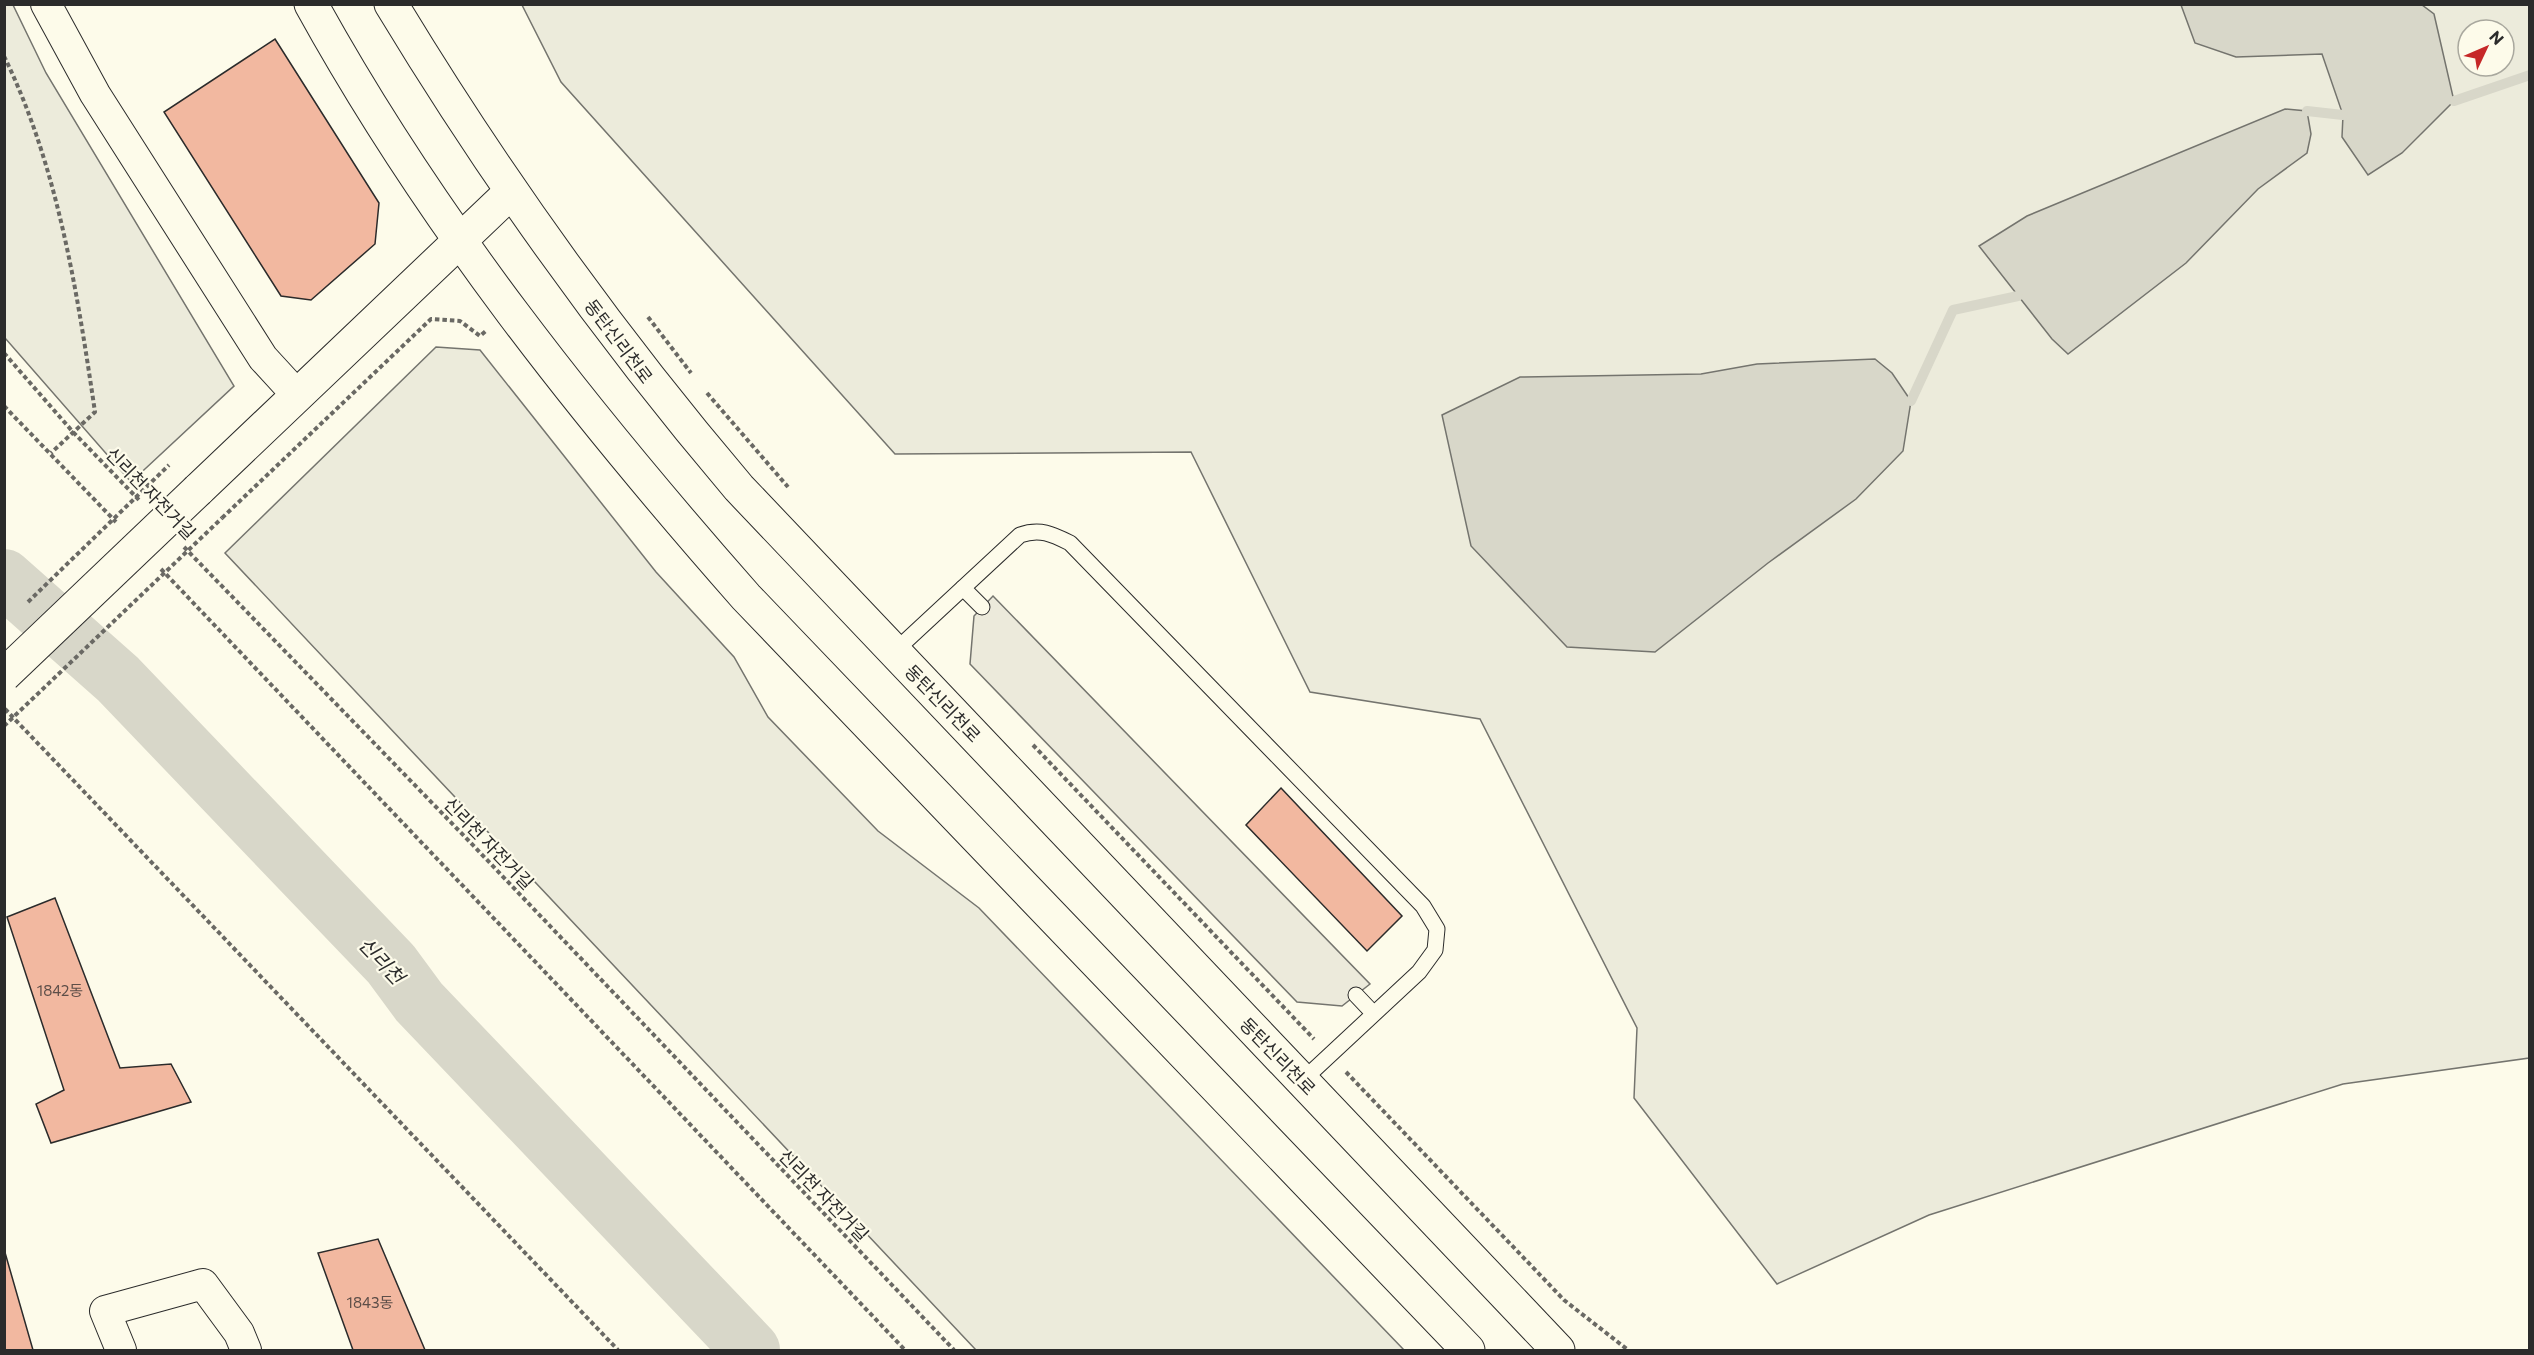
<svg xmlns="http://www.w3.org/2000/svg" width="2534" height="1355" font-family="Commissioner,'Noto Sans KR',sans-serif">
	<style>
		.green { fill: #ecebdb; stroke: #74746e; stroke-width: 1.5; fill-rule: evenodd }
		.parking { fill: #eceadb; stroke: #74746e; stroke-width: 1.5 }
		.water { fill: #d8d7c9; stroke: #74746e; stroke-width: 1.5 }
		.lines { fill: none; stroke-linecap: round; stroke-linejoin: round }
		.stream { stroke: #d8d7c9; stroke-width: 10 }
		.river { stroke: #d8d7c9; stroke-width: 58 }
		.building { fill: #f2b8a0; stroke: #2b2b2b; stroke-width: 1.5 }
		.service-casing { stroke: #2b2b2b; stroke-width: 17 }
		.minor-casing { stroke: #2b2b2b; stroke-width: 32 }
		.tertiary-casing { stroke: #2b2b2b; stroke-width: 35 }
		.secondary-casing { stroke: #2b2b2b; stroke-width: 35 }
		.path { stroke: #6a6964; stroke-width: 4; stroke-dasharray: 4.5 3; stroke-linecap: butt }
		.service { stroke: #fdfbea; stroke-width: 15 }
		.minor { stroke: #fdfbea; stroke-width: 30 }
		.tertiary { stroke: #fdfbea; stroke-width: 33 }
		.secondary { stroke: #fdfbea; stroke-width: 33 }
		.tertiary-bridge-casing { stroke: #2b2b2b; stroke-width: 35; stroke-linecap: butt }
		.path-bridge { stroke: #6a6964; stroke-width: 4; stroke-dasharray: 4.5 3; stroke-linecap: butt }
		.tertiary-bridge { stroke: #fdfbea; stroke-width: 33 }
		.labels { text-anchor: middle; dominant-baseline: central; stroke-width: 4.5; stroke-linejoin: round; paint-order: stroke }
		.number-label { font-size: 15px; fill: #5d4e48 }
		.street-label { font-size: 18px; fill: #2b2b2b; stroke: #fdfbea }
		.water-label { font-size: 20px; font-style: italic; fill: #2b2b2b; stroke: #fdfbea }
	</style>
	<rect width="100%" height="100%" fill="#fdfbea"/>
	<g class="green">
		<polygon points="4,5 13,5 46,73 234,386 131,482 5,338"/>
		<path d="M522 5H2529V1058L2343 1084 1929 1215 1777 1284 1634 1098 1637 1028 1480 719 1310 692 1191 452 895 454 561 82ZM2468 30H2504V66H2468Z"/>
		<polygon points="436,347 480,350 656,572 734,657 768,717 878,831 979,908 1404,1350 976,1350 225,553"/>
	</g>
	<polygon class="parking" points="993,596 1370,984 1342,1006 1297,1002 970,664 974,616"/>
	<g class="water">
		<polygon points="2181,5 2422,5 2434,14 2454,101 2402,153 2368,175 2342,137 2343,115 2322,54 2236,57 2195,43"/>
		<polygon points="2285,109 2307,111 2311,134 2307,153 2258,189 2186,263 2068,354 2052,339 1979,246 2027,216"/>
		<polygon points="1875,359 1892,373 1911,401 1903,451 1856,499 1768,563 1655,652 1567,647 1471,546 1442,415 1520,377 1701,374 1757,364"/>
	</g>
	<g class="lines">
		<g class="stream">
			<polyline points="2454,101 2530,75"/>
			<polyline points="2307,111 2343,115"/>
			<polyline points="1911,401 1953,310 2018,296"/>
		</g>
		<polyline class="river" points="4,578 118,679 391,964 419,1002 751,1350"/>
	</g>
	<g class="building">
		<polygon points="275,39 379,203 375,244 311,300 281,296 164,112"/>
		<polygon points="1281,788 1402,916 1367,951 1246,825"/>
		<polygon points="55,898 120,1068 171,1064 191,1102 51,1143 36,1104 64,1090 7,917"/>
		<polygon points="378,1239 425,1350 353,1350 318,1253"/>
		<polygon points="4,1249 33,1350 4,1350"/>
	</g>
	<g class="lines">
		<defs>
			<g id="service">
				<polyline points="963,588 982,607"/>
				<path d="M894 652 1020 535C1040 528 1052 534 1070 543L1423 906 1437 929 1435 950 1419 972 1302 1081"/>
				<polyline points="1356,995 1373,1013"/>
			</g>
			<g id="minor">
				<polyline points="46,4 95,94 263,358 297,395"/>
				<polyline points="121,1350 105,1311 203,1284 239,1333 246,1350"/>
			</g>
			<polyline id="tertiary" points="198,490 511,192"/>
			<g id="secondary">
				<path d="M311 4C430 220 584 413 746 597L1468 1350"/>
				<path d="M391 4C495 176 609 335 739 488L1558 1350"/>
			</g>
		</defs>
		<use href="#service" class="service-casing"/>
		<use href="#minor" class="minor-casing"/>
		<use href="#tertiary" class="tertiary-casing"/>
		<use href="#secondary" class="secondary-casing"/>
		<g class="path">
			<path d="M4 56C58 167 77 291 95 412L51 453"/>
			<polyline points="648,317 691,373"/>
			<polyline points="4,353 73,432 140,501"/>
			<polyline points="707,393 788,487"/>
			<polyline points="4,406 116,522"/>
			<polyline points="222,518 431,319 460,321 480,336 487,330"/>
			<polyline points="184,547 469,841 954,1350"/>
			<polyline points="161,569 905,1350"/>
			<polyline points="5,709 618,1350"/>
			<polyline points="1033,745 1314,1039"/>
			<polyline points="1346,1072 1564,1300 1628,1350"/>
		</g>
		<use href="#service" class="service"/>
		<use href="#minor" class="minor"/>
		<use href="#tertiary" class="tertiary"/>
		<use href="#secondary" class="secondary"/>
		<defs>
			<polyline id="tertiary-bridge" points="4,675 198,490"/>
		</defs>
		<use href="#tertiary-bridge" class="tertiary-bridge-casing"/>
		<g class="path-bridge">
			<polyline points="28,602 169,465"/>
			<polyline points="4,726 222,518"/>
		</g>
		<use href="#tertiary-bridge" class="tertiary-bridge"/>
	</g>
	<g class="labels">
		<g class="number-label">
			<text x="60" y="990">1842동</text>
			<text x="370" y="1302">1843동</text>
		</g>
		<g class="street-label">
			<text transform="translate(619 341) rotate(53)">동탄신리천로</text>
			<text transform="translate(151 493) rotate(46)">신리천 자전거길</text>
			<text transform="translate(943 703) rotate(46)">동탄신리천로</text>
			<text transform="translate(489 843) rotate(46)">신리천 자전거길</text>
			<text transform="translate(1278 1056) rotate(46)">동탄신리천로</text>
			<text transform="translate(824 1195) rotate(46)">신리천 자전거길</text>
		</g>
		<g class="water-label">
			<text transform="translate(382 960) rotate(47)">신리천</text>
		</g>
	</g>
	<rect width="2534" height="1355" fill="none" stroke="#2b2b2b" stroke-width="12"/>
	<g transform="translate(2486 48) rotate(46)"><circle r="28" fill="#fdfbea" stroke="#a9a89e" stroke-width="1.5"/>
	<path d="M0-4.5L10 22L0 15L-10 22Z" fill="#c62828"/>
	<text y="-9" font-size="16" font-weight="bold" text-anchor="middle" fill="#2b2b2b">N</text>
	</g>
</svg>
